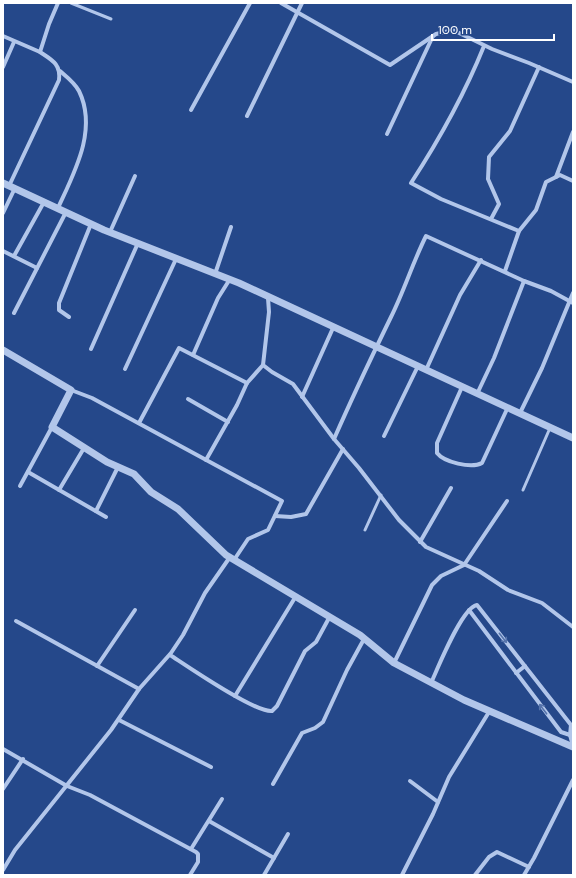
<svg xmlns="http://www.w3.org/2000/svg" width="576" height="878" font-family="'DM Sans',sans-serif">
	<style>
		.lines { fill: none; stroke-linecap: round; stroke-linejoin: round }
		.service { stroke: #b2c6ea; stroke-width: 3 }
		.minor { stroke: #b2c6ea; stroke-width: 4 }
		.tertiary { stroke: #b2c6ea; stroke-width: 7 }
		.oneway { stroke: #5674ac }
	</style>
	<rect width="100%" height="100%" fill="#25488a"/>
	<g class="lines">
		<g class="service">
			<polyline points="71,3 111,19"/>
			<polyline points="523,490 550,428"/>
			<polyline points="365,530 381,495"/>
		</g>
		<g class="minor">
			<polyline points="281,3 390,65 436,34 453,30 492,49 529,63 573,82"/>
			<polyline points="3,36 40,52 49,24 58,3"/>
			<path d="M484 46C465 93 439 140 411 183L441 199 519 231 536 210 546 182 560 175 573 181"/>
			<polyline points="3,67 14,42"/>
			<polyline points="191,110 250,3"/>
			<polyline points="247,116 302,3"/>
			<polyline points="387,134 433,36"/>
			<polyline points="556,177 573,132"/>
			<path d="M9 186 59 80C61 64 52 60 40 52"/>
			<path d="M58 208C74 173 98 130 79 91 75 83 67 77 60 71"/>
			<polyline points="3,213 15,188"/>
			<polyline points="491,219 499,204 488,179 489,157 510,131 539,67"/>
			<polyline points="110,232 135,176"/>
			<polyline points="3,251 37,268"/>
			<polyline points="14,256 44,202"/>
			<polyline points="505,271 519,231"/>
			<polyline points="215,274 231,227"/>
			<polyline points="268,298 269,312 263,365 272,372 293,384 334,439 359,468 399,520 426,547 479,571 508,590 542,603 573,627"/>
			<polyline points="14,313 66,212"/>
			<polyline points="69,317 59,310 59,303 91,224"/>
			<polyline points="91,349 138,243"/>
			<polyline points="193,355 218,298 230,279"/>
			<polyline points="125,369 176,259"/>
			<polyline points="426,370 460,295 481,260"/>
			<path d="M462 387 437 443V453C444 462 471 469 482 463L508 407"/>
			<polyline points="71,390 92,398 282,501 268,530 248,539 234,560"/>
			<polyline points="477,394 494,358 524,281"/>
			<polyline points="302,397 333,328"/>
			<polyline points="188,399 228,422"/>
			<polyline points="520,413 542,368 573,293"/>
			<polyline points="139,423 179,348 247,383"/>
			<polyline points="384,436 418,366"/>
			<path d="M334 439C352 398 371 358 391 317 404 291 413 262 426 236L524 281 551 291 573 303"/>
			<polyline points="206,460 237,405 247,383 263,365"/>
			<polyline points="28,472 106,517"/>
			<polyline points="20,486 52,427"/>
			<polyline points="59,490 84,448"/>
			<polyline points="96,511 118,467"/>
			<polyline points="275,516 291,517 306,514 343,449"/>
			<polyline points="420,542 451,488"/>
			<polyline points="469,610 561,732 570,735"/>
			<polyline points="16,621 139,689"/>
			<path d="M170 655C187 666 255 713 272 711L277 706 305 651 316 642 329 618"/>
			<polyline points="394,663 432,585 441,576 464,565 507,501"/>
			<polyline points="97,666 135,610"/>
			<polyline points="516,673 525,666"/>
			<path d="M431 683C438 668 462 607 477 605L571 725 570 735 573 746"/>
			<polyline points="235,696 296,596"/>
			<polyline points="119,720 211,767"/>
			<polyline points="3,749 67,786 90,795 196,852 198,854 198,862 190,875"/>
			<polyline points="410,781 438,802"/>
			<polyline points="273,784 302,733 315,728 323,722 347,670 364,639"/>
			<polyline points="3,789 23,759"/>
			<polyline points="209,821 274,858"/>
			<polyline points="191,849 222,799"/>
			<polyline points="3,870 15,850 111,730 139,689 171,653 183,635 205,593 230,557"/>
			<polyline points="264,875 288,834"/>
			<polyline points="402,875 433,814 449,777 489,712"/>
			<polyline points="475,875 489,857 497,852 529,867"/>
			<polyline points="524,875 534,858 573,780"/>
		</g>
		<g class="tertiary">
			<polyline points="3,183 104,230 239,283 573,438"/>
			<polyline points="3,350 71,390 52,427 107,462 134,474 151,492 178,509 226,555 360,635 394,663 464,700 573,747"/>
		</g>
	</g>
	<defs><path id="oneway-shaft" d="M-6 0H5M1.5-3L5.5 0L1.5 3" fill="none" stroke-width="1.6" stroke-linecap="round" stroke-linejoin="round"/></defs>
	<g class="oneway">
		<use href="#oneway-shaft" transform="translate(503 638) rotate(52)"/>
		<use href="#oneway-shaft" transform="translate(543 709) rotate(-127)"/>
	</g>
	<rect width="576" height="878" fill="none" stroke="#ffffff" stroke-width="8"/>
	<path d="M432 34v6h122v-6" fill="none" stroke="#ffffff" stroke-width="2"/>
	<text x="438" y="34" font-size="12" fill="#ffffff" stroke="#25488a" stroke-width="3" paint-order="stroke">100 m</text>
</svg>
